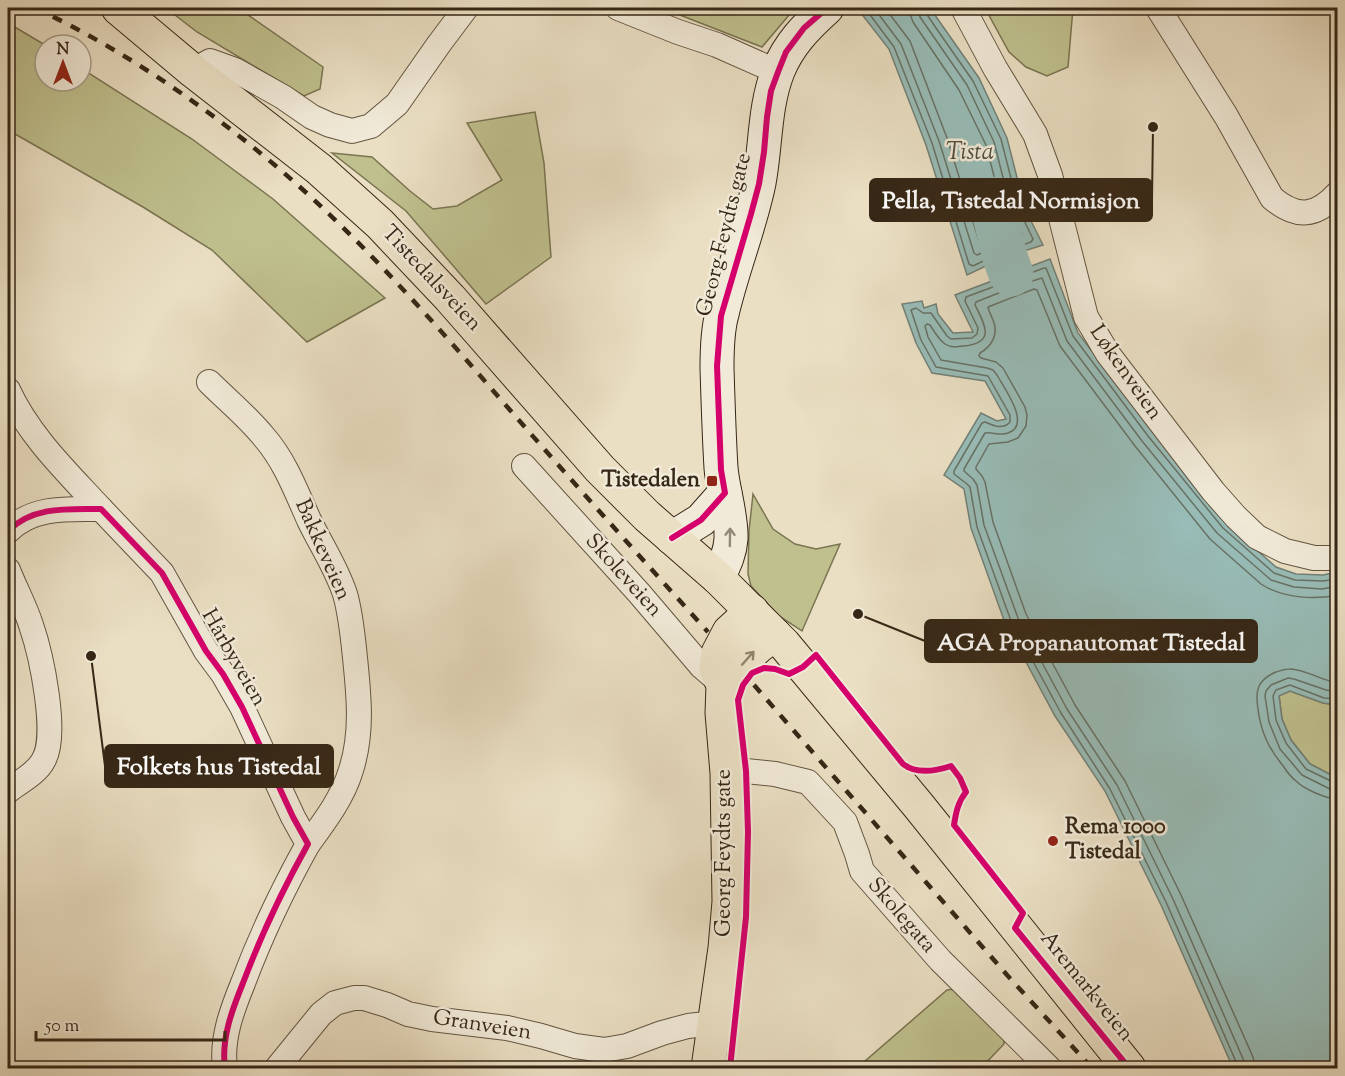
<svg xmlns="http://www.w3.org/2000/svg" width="1345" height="1076" font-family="'Sorts Mill Goudy',serif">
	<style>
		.green { fill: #bfc08e; stroke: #7a7452; stroke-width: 1.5 }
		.water { fill: #98bcb7; stroke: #718077; stroke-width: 1.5 }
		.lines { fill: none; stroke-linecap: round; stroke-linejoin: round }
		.shore { stroke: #677266; stroke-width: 1.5 }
		.river { stroke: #98bcb7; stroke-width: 45 }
		.street-casing { stroke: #635541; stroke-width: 26 }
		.secondary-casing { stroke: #362716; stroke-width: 35 }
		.primary-casing { stroke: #362716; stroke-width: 35 }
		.street { stroke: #f1ead8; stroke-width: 24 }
		.secondary { stroke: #f1ead8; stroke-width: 33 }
		.primary { stroke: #eadfc3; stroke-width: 33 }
		.rail { stroke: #362716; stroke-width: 4.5; stroke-dasharray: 10 10; stroke-linecap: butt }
		.cycleway-casing { stroke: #f1ead8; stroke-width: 10 }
		.cycleway { stroke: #d6006c; stroke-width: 6 }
		.oneway { stroke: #948877 }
		.oneway2 { stroke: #90836c }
		.poi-dot { fill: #8f2418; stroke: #f1ead8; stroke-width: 2 }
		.labels { text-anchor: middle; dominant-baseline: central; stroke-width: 5; stroke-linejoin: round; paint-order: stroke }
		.street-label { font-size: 22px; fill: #362716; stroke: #f1ead8 }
		.poi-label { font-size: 22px; font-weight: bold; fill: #362716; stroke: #f1ead8; text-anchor: end }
		.water-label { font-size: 24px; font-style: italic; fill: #4e4c3e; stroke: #f1ead8 }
		.leader { fill: none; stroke: #362716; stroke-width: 2 }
		.callout-dot { fill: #362716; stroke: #f1ead8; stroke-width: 2 }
		.callout { fill: #362716; stroke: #362716; stroke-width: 2 }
		.callout-label { font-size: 24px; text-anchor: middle; font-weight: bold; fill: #fff }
	</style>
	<rect width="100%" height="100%" fill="#eadfc3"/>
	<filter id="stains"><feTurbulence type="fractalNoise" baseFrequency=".00333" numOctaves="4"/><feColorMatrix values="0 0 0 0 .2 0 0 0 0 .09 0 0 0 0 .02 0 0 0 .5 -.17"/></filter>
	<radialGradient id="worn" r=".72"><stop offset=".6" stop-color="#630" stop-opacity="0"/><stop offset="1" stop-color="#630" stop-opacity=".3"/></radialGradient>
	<g class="green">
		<polygon points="166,8 238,8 323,67 320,89 304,96 197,32"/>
		<polygon points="662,8 795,8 762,47"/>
		<polygon points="985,8 1073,8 1068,67 1047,76 1026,67 1009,52"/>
		<polygon points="8,23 45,45 45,81 81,81 81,68 192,139 273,199 385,298 307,342 212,250 143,207 8,130"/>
		<polygon points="535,112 544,163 551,257 486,304 406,211 332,153 372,157 410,191 433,209 457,206 502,180 467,123"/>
		<polygon points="753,494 773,529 795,544 816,549 840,544 802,631 779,616 751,586 748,574 749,531"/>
		<polygon points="1290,691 1323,703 1337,705 1337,778 1310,764 1291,740 1282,719 1279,695"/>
		<polygon points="954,989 1004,1034 1004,1044 981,1068 857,1068 947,990"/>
	</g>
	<g class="water">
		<polygon points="857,8 930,8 979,78 1007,138 1025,209 1043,245 1005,257 967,275 926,145 889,49"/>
		<polygon points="1050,259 1078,333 1153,432 1227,524 1276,567 1296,574 1323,575 1337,572 1337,705 1323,703 1290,691 1279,696 1282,719 1291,740 1310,764 1337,778 1337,1068 1233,1068 1161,905 1105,791 1055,716 1005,623 971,528 964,489 944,475 981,413 997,421 1006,419 985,381 932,373 916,343 902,304 922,301 924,308 936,304 938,314 953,333 973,332 955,295"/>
	</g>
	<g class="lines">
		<g class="shore">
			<polyline points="865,8 894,47 932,143 969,264 973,266 1002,252 1031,242 1033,239 1019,210 1001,139 973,81 936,28 926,13 926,8"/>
			<polyline points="874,8 901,44 939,141 974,253 977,255 1020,237 1022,234 1012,213 994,142 967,85 920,17 918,8"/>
			<polyline points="885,8 910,41 947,138 979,241 983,243 1008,232 1010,230 1004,215 986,145 959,90 913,22 910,14 909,8"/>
			<path d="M1338 683C1322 681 1303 668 1289 669 1284 669 1280 671 1276 672 1257 680 1255 691 1258 709 1261 733 1269 749 1284 767 1287 772 1291 777 1296 781 1304 789 1326 799 1338 799"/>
			<polyline points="1338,692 1326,690 1294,679 1288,678 1271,685 1266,691 1265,696 1269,722 1280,749 1302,775 1330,789 1338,790"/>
			<polyline points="1338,699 1324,698 1290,685 1276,690 1273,696 1276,720 1286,743 1306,769 1333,782 1338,783"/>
			<path d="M1238 1068 1237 1064 1166 902 1110 789 1061 713 1011 621 977 527 970 487 967 484 954 474V471L982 423 985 422C994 426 1003 430 1010 422V415L988 376 936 367 921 340 911 310 916 308 923 313H931L947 336 951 339 972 338 977 334 978 328 965 301 966 297 1044 268H1046L1073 336 1148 436 1223 528 1274 573 1295 580 1323 581 1338 579"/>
			<path d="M1246 1068 1244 1061 1173 899 1117 785 1067 709 1018 618 984 525 977 485 973 479 964 471V469L985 433C993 432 1000 436 1008 433 1032 425 1004 388 997 375L993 370 987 368 941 360 928 337 925 326 927 324 930 325C934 331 939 340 945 344 951 348 957 347 964 346 996 343 985 325 975 305L976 302 1016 286 1042 278 1067 341 1142 441 1217 533 1271 580 1294 587 1322 589 1338 586"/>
			<path d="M1255 1068 1253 1057 1181 895 1125 781 1075 705 1026 614 993 522 985 482 982 476 976 469V467L989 444 1008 442 1018 438 1026 426 1027 415 1025 407 1003 368 996 362 981 358 979 356 980 353C992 346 999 334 993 320 991 315 989 312 988 307L1034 289 1037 290 1060 346 1135 446 1210 539 1261 584C1282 598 1313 600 1338 595"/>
		</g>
		<polyline class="river" points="991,199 1005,257 1011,274"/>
		<defs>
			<g id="street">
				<polyline points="618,8 678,32 717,45 778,72"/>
				<polyline points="963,8 995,68 1035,134 1050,175 1086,317 1108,354 1213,491 1236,517 1257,537 1285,551 1314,558 1338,558"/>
				<path d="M1158 8 1226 116 1272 198C1297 219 1316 217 1338 193"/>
				<polyline points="193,71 210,61 235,70 283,97 312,117 330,125 352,131 371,126 397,104 439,44 466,8"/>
				<path d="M209 382C227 400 248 417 264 437 285 461 296 491 309 520 321 545 336 567 345 594 350 611 352 630 354 648 358 688 364 730 351 770 343 797 325 821 308 844"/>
				<path d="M8 390C29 436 67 472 101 509"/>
				<polyline points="524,466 639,593 702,667 723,685"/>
				<path d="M8 531C33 506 68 509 101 509L162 573 206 651 223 674 242 707 293 817 308 844C283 889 261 935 243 983 232 1010 221 1039 225 1068"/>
				<path d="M8 570C15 588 25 606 31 625 41 654 59 736 43 761 36 774 19 782 8 791"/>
				<polyline points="727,773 746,771 775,774 808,782 845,822 857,854 862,871 940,960 1049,1068"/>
				<polyline points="277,1068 321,1014 335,1003 354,998 364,998 387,1005 408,1014 432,1019 507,1028 541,1036 575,1046 604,1050 627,1046 662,1033 688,1026 715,1023"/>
			</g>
			<g id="secondary">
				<polyline points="672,538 701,520 725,493"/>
				<path d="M718 578C724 565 730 554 731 539 732 516 723 491 721 468 719 435 718 401 717 368 717 353 718 328 722 314 732 270 750 227 759 183 766 146 764 107 778 71 789 44 806 27 827 8"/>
			</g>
			<g id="primary">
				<polyline points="118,8 193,71 319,169 380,224 450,298 600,469 647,516 718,578 784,644 918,805 1129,1068"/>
				<path d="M723 685C737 675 745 657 759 646 764 642 770 638 775 635"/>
				<polyline points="708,1068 725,948 729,902 727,773 722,713 723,685 716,669 718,653 729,632 752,611"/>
			</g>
		</defs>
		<use href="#street" class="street-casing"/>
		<use href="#secondary" class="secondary-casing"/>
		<use href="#primary" class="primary-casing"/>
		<use href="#street" class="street"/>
		<use href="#secondary" class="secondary"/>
		<use href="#primary" class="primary"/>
		<g class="rail">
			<path d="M35 8C140 57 247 135 330 215 396 278 456 348 516 417 579 489 643 560 708 632"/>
			<polyline points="754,685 1007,975 1092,1068"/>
		</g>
		<defs>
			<g id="cycleway">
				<path d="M8 531C33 506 68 509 101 509L162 573 206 651 223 674 242 707 293 817 308 844C283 889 261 935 243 983 232 1010 221 1039 225 1068"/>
				<polyline points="672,538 701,520 725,493 721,470 717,366 721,316 751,214 759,184 764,152 767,117 771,91 778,72 786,52 804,28 827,8"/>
				<path d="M730 1068 746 917 748 832 746 771 738 700 743 685 752 673 764 668 775 669 789 674 803 667 816 655 903 764C917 775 936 771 951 766L960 778 966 792C958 802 956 812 954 825L1023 913 1015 928 1129 1068"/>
			</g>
		</defs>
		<use href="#cycleway" class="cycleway-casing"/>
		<use href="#cycleway" class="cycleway"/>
	</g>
	<defs><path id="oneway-shaft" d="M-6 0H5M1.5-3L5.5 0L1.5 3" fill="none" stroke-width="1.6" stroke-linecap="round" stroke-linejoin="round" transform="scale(1.5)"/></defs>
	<use class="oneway" href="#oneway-shaft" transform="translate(730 537) rotate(-89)"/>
	<use class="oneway2" href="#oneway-shaft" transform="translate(748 658) rotate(-48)"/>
	<g class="poi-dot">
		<rect x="706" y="475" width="12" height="12" rx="3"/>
		<circle cx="1053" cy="841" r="6"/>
	</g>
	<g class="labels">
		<g class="street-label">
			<text transform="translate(725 235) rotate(-76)">Georg Feydts gate</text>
			<text transform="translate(431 279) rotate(47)">Tistedalsveien</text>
			<text transform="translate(1125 373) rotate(55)">Løkenveien</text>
			<text transform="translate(322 550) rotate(66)">Bakkeveien</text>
			<text transform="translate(623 576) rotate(48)">Skoleveien</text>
			<text transform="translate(233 658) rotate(60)">Hårbyveien</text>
			<text transform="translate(725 853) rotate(-90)">Georg Feydts gate</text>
			<text transform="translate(901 916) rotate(49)">Skolegata</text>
			<text transform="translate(1086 987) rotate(51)">Aremarkveien</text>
			<text transform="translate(482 1026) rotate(9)">Granveien</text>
		</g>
		<g class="poi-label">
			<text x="700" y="481">Tistedalen</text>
			<text x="1065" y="828" text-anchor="start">Rema 1000<tspan x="1065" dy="25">Tistedal</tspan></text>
		</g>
		<g class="water-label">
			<text x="970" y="153">Tista</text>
		</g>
	</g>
	<path class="leader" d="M1153 127L1152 200M858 614L925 641M91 656L105 766"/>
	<g class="callout-dot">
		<circle cx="1153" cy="127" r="6"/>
		<circle cx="858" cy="614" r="6"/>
		<circle cx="91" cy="656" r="6"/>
	</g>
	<g class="callout">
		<rect x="870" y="179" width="282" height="42" rx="6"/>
		<rect x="925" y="620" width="332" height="42" rx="6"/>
		<rect x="105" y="745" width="228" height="42" rx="6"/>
	</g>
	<g class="callout-label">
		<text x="1011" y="208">Pella, Tistedal Normisjon</text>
		<text x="1091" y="650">AGA Propanautomat Tistedal</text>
		<text x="219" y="774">Folkets hus Tistedal</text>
	</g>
	<rect width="1345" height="1076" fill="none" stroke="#eadfc3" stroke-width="30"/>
	<rect x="9" y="9" width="1327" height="1058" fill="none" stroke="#362716" stroke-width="3"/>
	<rect x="15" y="15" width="1315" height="1046" fill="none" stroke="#362716" stroke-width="1.5"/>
	<g transform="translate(63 63)"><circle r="28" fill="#f1ead8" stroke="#a69c8a" stroke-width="1.5"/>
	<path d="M0-4.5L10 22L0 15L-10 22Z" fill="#8f2418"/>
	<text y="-9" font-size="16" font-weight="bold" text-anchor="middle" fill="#362716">N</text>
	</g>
	<path d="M36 1031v9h189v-9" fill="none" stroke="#362716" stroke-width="3"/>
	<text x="45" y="1031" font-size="18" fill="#362716" stroke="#f1ead8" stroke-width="4.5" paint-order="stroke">50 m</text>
	<rect width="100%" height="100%" filter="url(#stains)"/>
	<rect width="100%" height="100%" fill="url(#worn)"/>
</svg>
